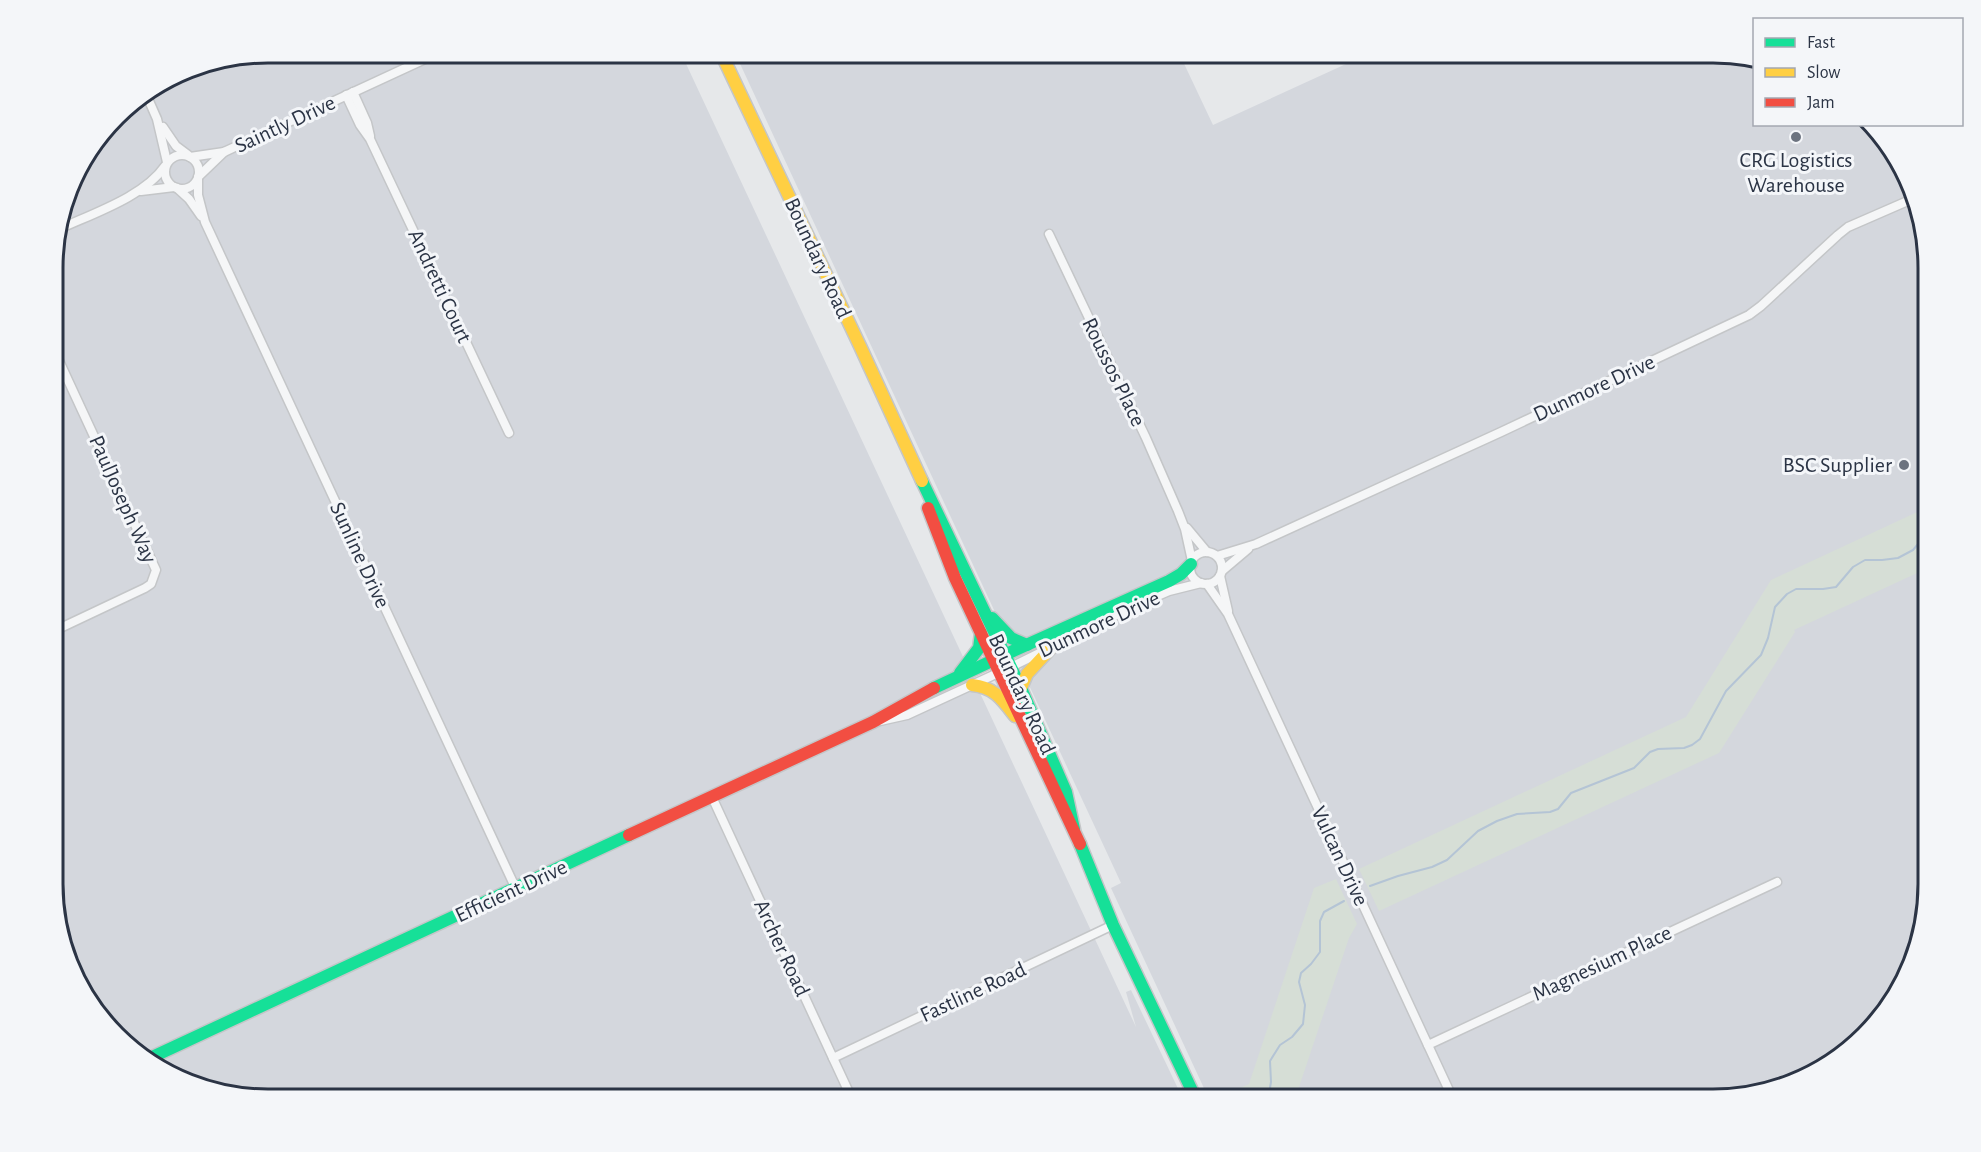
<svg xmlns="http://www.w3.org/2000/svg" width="1981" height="1152" font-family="'Alegreya Sans',sans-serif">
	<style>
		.built { fill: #d4d7dd }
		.green { fill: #d6ded6 }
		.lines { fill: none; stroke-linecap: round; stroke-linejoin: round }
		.stream { stroke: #b4c4d5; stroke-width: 2 }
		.street-casing { stroke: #c4c6c8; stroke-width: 11 }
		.fast-casing { stroke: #c4c6c8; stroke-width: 15 }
		.slow-casing { stroke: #c4c6c8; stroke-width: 15 }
		.jam-casing { stroke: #c4c6c8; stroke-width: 15 }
		.street { stroke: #f5f6f7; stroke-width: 8 }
		.fast { stroke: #16e098; stroke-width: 12 }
		.slow { stroke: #ffcf43; stroke-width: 12 }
		.jam { stroke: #f24e42; stroke-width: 12 }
		.poi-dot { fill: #6c737f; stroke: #f4f6f9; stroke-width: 2 }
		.labels { text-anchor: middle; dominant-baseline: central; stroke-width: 6; stroke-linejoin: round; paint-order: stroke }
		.street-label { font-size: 22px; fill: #2b3445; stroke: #f4f6f9 }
		.poi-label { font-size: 22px; fill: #2b3445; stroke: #f4f6f9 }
		.rim { fill: none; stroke: #2b3445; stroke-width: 3 }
	</style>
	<rect width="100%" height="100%" fill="#e6e8ea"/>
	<g class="built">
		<polygon points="268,53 681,53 1136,1027 1126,992 1131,990 1183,1099 268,1099 161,1071 89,1004 54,912 54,240 75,172 126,106 186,69"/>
		<polygon points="735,53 1179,53 1213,125 1370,53 1713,53 1754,64 1754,124 1867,125 1892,149 1928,254 1928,898 1900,991 1821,1070 1727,1099 1209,1099 1111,888 1121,883"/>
	</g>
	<g class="green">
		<polygon points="1928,507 1928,568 1794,630 1795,632 1719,753 1379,911 1359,869 1686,717 1771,580"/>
		<path d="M1336 879 1357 924 1349 938 1295 1099C1277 1099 1251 1105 1240 1088L1249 1084 1314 888Z"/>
	</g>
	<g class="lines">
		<g class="stream">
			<polyline points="1370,886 1398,876 1432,867 1447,860 1478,831 1497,821 1517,814 1550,812 1558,809 1571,793 1634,768 1650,752 1658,749 1684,748 1692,745 1700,739 1726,691 1761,655 1768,638 1775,607 1787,594 1796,589 1823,589 1836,587 1853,567 1865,560 1882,560 1898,558 1913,550 1928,532"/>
			<polyline points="1268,1099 1271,1082 1270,1061 1280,1045 1292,1037 1303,1024 1305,1005 1299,982 1301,973 1311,964 1320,952 1320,921 1324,912 1344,901"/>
		</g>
		<defs>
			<g id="street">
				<polyline points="353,92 367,123 370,136"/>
				<polyline points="146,94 157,119 167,162"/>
				<polyline points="346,95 360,125 370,139 509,433"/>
				<polyline points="163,127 176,146 188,155"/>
				<circle cx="182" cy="172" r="17"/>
				<polyline points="190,157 224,152 438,53"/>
				<polyline points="199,176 224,152"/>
				<polyline points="198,177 198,195 205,222 516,889"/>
				<polyline points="177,188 189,199 201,216"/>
				<polyline points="141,191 174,187"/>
				<path d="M57 230C91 214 144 197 165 166"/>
				<polyline points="1049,234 1146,438 1178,511 1185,529 1192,561"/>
				<polyline points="54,350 156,570 151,584 145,588 54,631"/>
				<polyline points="1187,528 1207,552"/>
				<circle cx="1206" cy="568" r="16"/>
				<polyline points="1217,556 1256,544 1501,432 1749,315 1761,306 1838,235 1848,227 1910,200"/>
				<polyline points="1222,571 1248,549"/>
				<polyline points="1220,576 1228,611"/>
				<polyline points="1207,584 1228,614 1453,1099"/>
				<polyline points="880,721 907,715 1011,667 1139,604 1169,591 1201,583"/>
				<polyline points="712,797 852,1099"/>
				<polyline points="1428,1045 1777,882"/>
				<polyline points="833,1058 1113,925"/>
			</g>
			<g id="fast">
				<polyline points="922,481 1020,686 1066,792 1074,829"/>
				<polyline points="992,618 1011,638 1027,645"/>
				<polyline points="960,673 979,648 981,633"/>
				<polyline points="934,688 1013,651 1169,581 1181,574 1191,564"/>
				<polyline points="1080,844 1113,925 1196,1099"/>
				<polyline points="148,1059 629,835"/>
			</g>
			<g id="slow">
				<polyline points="721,53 860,346 922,481"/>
				<path d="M972 685C994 687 1002 699 1015 716"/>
				<polyline points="1021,688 1027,674 1053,646"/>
			</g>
			<g id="jam">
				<polyline points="928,508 955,578 1080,844"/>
				<polyline points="629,835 873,722 934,688"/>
			</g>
		</defs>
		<use href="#street" class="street-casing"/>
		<use href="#fast" class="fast-casing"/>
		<use href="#slow" class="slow-casing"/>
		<use href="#jam" class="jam-casing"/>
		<use href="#street" class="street"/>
		<use href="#fast" class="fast"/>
		<use href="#slow" class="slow"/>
		<use href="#jam" class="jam"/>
	</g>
	<g class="poi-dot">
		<circle cx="1796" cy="137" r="6"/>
		<circle cx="1904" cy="465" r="6"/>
	</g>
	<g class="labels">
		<g class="street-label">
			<text transform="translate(285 124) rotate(-25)">Saintly Drive</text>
			<text transform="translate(818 258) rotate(65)">Boundary Road</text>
			<text transform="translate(440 286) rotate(65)">Andretti Court</text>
			<text transform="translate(1114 372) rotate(64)">Roussos Place</text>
			<text transform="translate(1594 388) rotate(-25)">Dunmore Drive</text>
			<text transform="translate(123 499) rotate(66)">PaulJoseph Way</text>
			<text transform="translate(360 555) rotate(65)">Sunline Drive</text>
			<text transform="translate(1099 624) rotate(-25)">Dunmore Drive</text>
			<text transform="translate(1022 694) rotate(65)">Boundary Road</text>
			<text transform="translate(1340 856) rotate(65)">Vulcan Drive</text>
			<text transform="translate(511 891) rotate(-25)">Efficient Drive</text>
			<text transform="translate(782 948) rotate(65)">Archer Road</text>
			<text transform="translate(1602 963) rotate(-25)">Magnesium Place</text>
			<text transform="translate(973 992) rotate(-25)">Fastline Road</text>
		</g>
		<g class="poi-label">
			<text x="1796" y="160">CRG Logistics<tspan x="1796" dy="25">Warehouse</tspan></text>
			<text x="1892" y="465" text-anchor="end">BSC Supplier</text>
		</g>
	</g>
	<path d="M0 0H1981V1152H0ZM268 63H1713A205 205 0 0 1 1918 268V884A205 205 0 0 1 1713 1089H268A205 205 0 0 1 63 884V268A205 205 0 0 1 268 63Z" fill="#f4f6f9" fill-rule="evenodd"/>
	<path class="rim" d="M268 63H1713A205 205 0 0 1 1918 268V884A205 205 0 0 1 1713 1089H268A205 205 0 0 1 63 884V268A205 205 0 0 1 268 63Z"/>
	<rect x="1753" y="18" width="210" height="108" fill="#f4f6f9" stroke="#a4a8b1" stroke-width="1.5"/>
	<rect x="1765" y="38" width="30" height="9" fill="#16e098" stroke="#a4a8b1" stroke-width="1.5"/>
	<text x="1807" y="48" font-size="18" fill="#2b3445">Fast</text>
	<rect x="1765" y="68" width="30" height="9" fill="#ffcf43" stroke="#a4a8b1" stroke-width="1.5"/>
	<text x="1807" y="78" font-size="18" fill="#2b3445">Slow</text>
	<rect x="1765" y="98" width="30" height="9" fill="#f24e42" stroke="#a4a8b1" stroke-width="1.5"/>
	<text x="1807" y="108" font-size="18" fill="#2b3445">Jam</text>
</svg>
